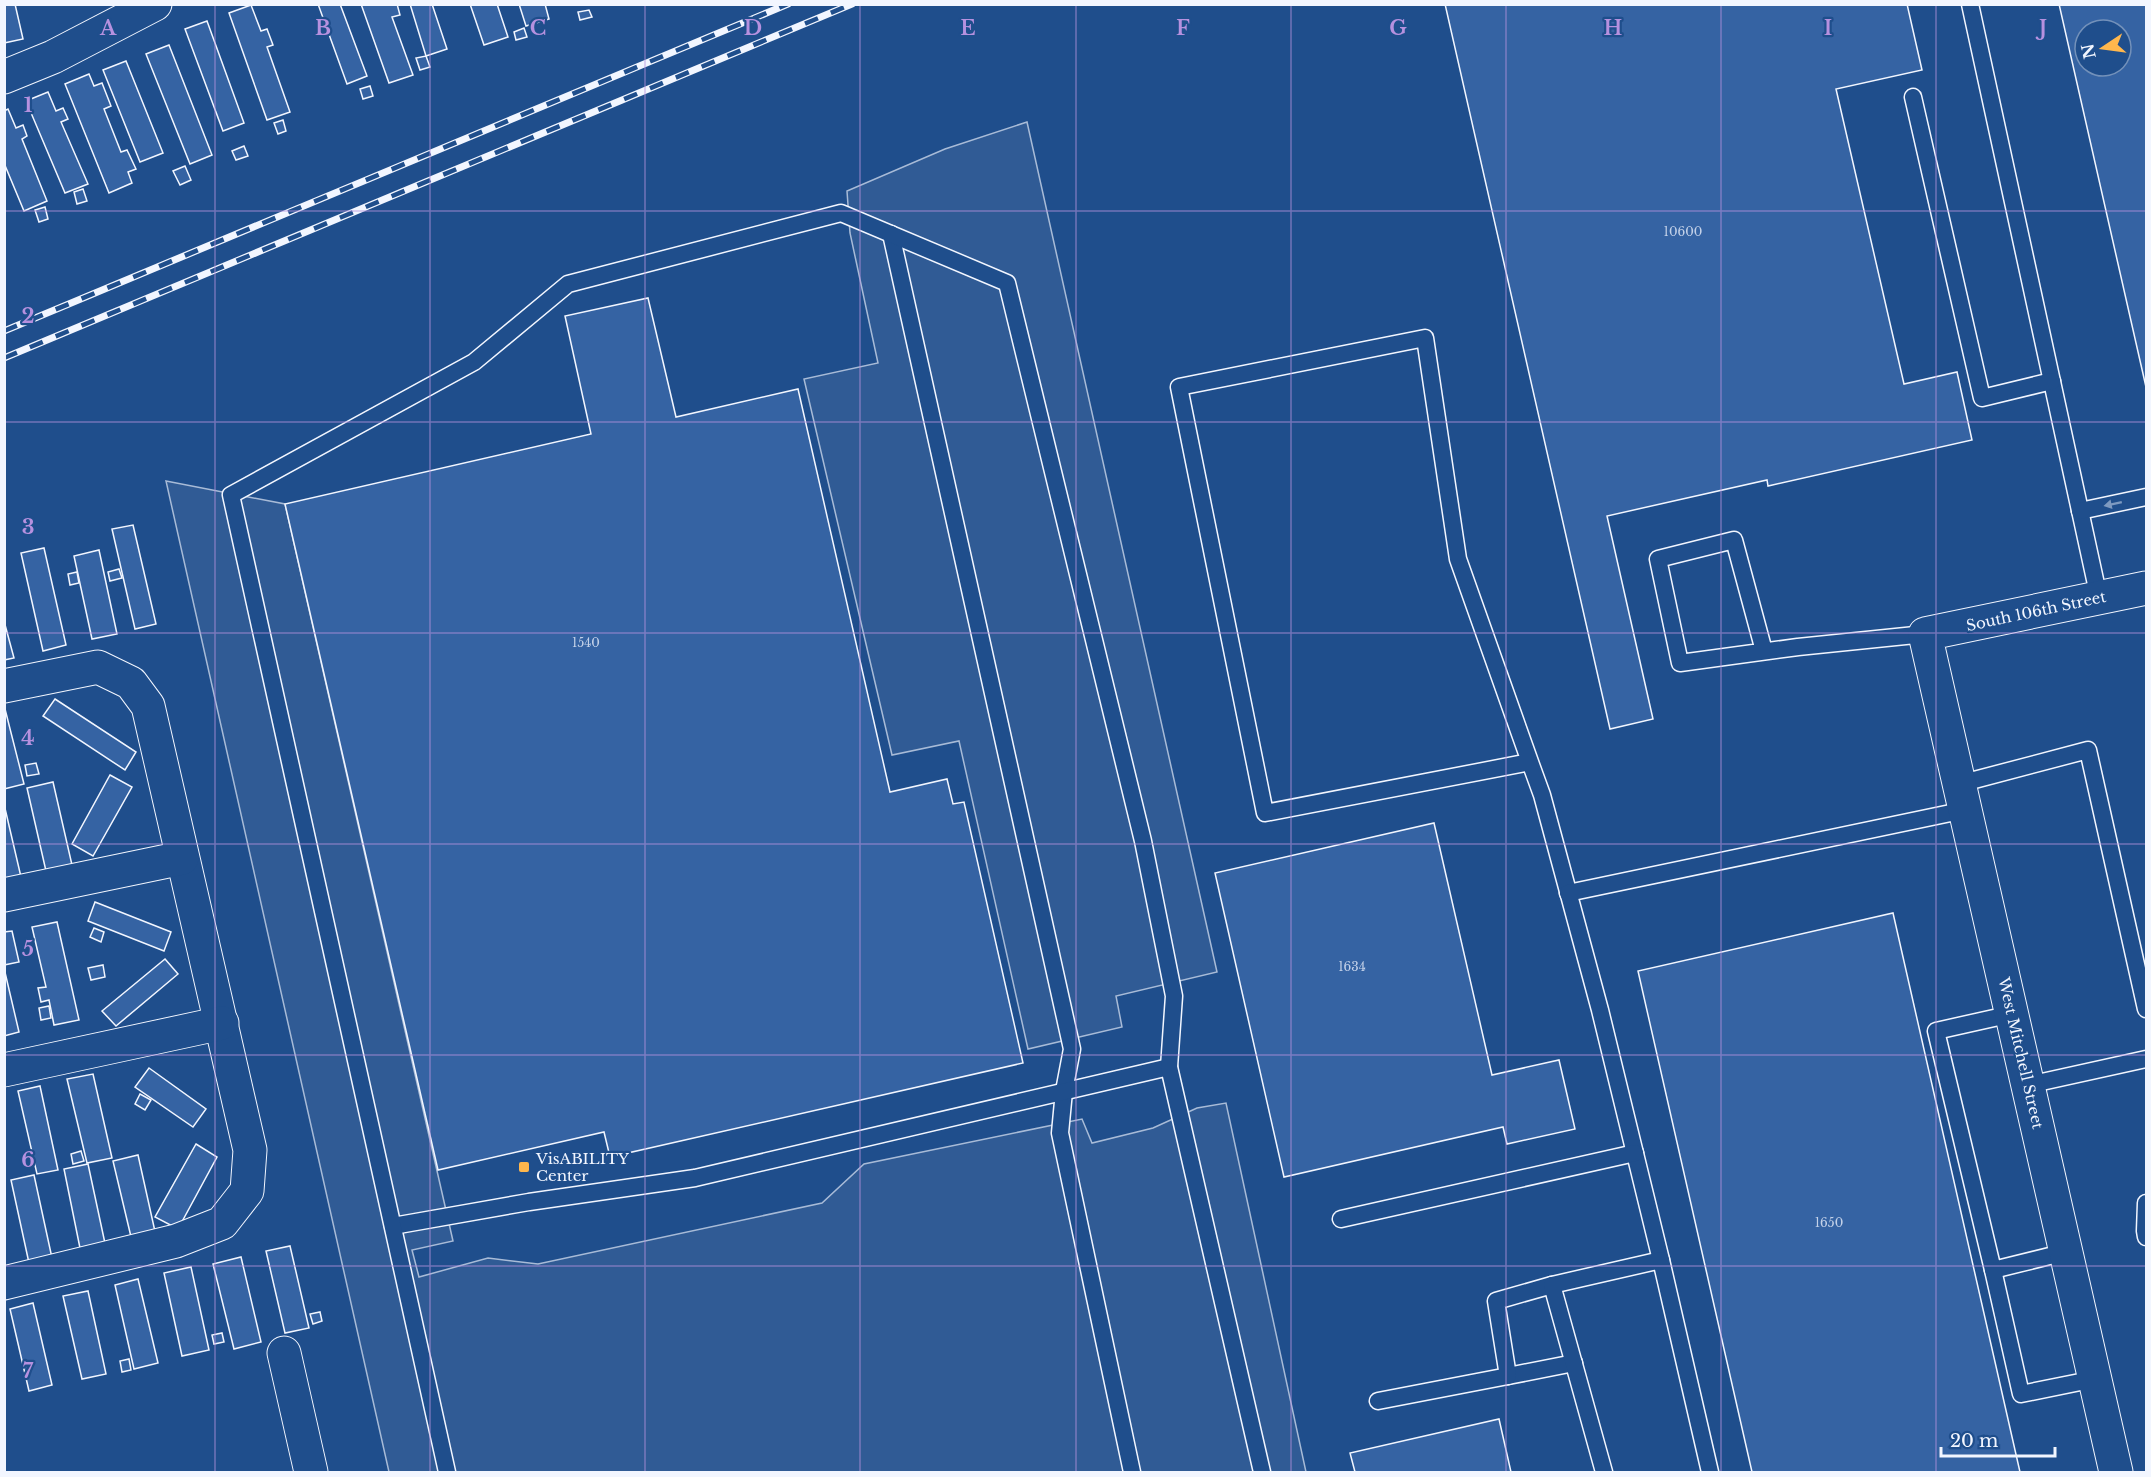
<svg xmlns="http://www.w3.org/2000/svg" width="2151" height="1477" font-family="'Libre Baskerville',serif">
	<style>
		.parking { fill: #305b95; stroke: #a8bbd7; stroke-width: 1.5 }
		.building { fill: #3563a3; stroke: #f2f6ff; stroke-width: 1.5; fill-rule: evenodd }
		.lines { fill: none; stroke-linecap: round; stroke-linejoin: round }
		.lane-casing { stroke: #f2f6ff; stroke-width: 19 }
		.street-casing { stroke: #f2f6ff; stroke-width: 35 }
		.lane { stroke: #1f4e8c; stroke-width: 16 }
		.street { stroke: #1f4e8c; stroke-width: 33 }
		.rail-casing { stroke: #f2f6ff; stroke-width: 7 }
		.rail { stroke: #1f4e8c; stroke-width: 4.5; stroke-dasharray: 14; stroke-linecap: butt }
		.oneway { fill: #7e9ac0 }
		.grid { fill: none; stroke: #b691df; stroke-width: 1.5; stroke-opacity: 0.55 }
		.poi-dot { fill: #ffb74d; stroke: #1f4e8c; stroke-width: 2 }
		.labels { text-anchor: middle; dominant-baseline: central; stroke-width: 4.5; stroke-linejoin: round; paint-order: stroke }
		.number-label { font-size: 12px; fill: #c3d1e8 }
		.street-label { font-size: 15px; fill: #f2f6ff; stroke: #1f4e8c }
		.poi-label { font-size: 15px; fill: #f2f6ff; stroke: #1f4e8c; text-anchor: start }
		.grid-label { font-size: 20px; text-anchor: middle; font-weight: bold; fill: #b691df; stroke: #1f4e8c; stroke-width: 4.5; stroke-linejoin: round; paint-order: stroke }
	</style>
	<rect width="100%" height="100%" fill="#1f4e8c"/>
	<g class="parking">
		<polygon points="1027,122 1217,972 1116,996 1122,1027 1028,1049 959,741 892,755 804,379 878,363 850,233 847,191 945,149"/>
		<polygon points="166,481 285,504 453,1241 412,1250 419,1277 488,1258 538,1264 822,1203 864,1164 1082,1119 1092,1143 1153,1128 1197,1108 1226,1103 1306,1472 389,1472"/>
	</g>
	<g class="building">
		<polygon points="4,4 15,4 23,39 4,43"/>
		<polygon points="318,4 340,4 367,76 347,84"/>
		<polygon points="361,4 397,4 400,15 392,17 413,75 389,83"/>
		<polygon points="410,4 432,4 447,49 426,56"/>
		<polygon points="470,4 497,4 508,37 484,45"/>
		<polygon points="519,4 545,4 549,19 526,26"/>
		<polygon points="1445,4 1907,4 1922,70 1836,89 1904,384 1957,372 1972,440 1768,486 1767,480 1607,516 1653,719 1610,729"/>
		<path d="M2059 4H2146V387ZM2085 30H2121V66H2085Z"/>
		<polygon points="251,5 261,31 267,29 273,45 267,47 290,112 267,120 229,13"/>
		<polygon points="589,10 592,17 580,20 578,12"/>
		<polygon points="207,21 244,123 223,131 185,29"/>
		<polygon points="524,28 527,37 516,40 514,32"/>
		<polygon points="169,45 212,155 190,164 146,54"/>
		<polygon points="426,56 430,67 420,70 416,58"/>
		<polygon points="126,61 163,153 140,162 103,70"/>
		<polygon points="89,74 94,86 102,83 111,106 104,109 121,152 127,150 136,169 128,172 132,183 109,193 65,84"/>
		<polygon points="370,86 373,96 363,99 360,89"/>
		<polygon points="48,92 56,111 63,108 68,119 61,122 88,184 65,193 26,101"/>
		<polygon points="8,109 16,128 23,125 27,136 22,139 47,201 24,211 4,163 4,111"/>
		<polygon points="283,120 286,131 278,134 274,123"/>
		<polygon points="244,146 248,156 236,160 232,151"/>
		<polygon points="185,166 191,180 180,185 173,171"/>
		<polygon points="83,189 87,201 77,204 74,192"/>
		<polygon points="45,207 48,219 39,222 35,210"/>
		<polygon points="648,298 676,417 798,389 890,792 947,779 953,804 964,802 1023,1063 610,1157 604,1132 438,1170 285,504 591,434 565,316"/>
		<polygon points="133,525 156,624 135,629 112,529"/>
		<polygon points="44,548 66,645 43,651 21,553"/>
		<polygon points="99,550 117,634 92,639 74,556"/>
		<polygon points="119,569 122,578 110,581 108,572"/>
		<polygon points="77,572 79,583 70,585 68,574"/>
		<polygon points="4,621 14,658 4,660"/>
		<polygon points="55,699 136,752 125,770 43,716"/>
		<polygon points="4,705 24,784 4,789"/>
		<polygon points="36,763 39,774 27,776 25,765"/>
		<polygon points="110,775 132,787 93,856 72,844"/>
		<polygon points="53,782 72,865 46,871 27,788"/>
		<polygon points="4,804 21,877 4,881"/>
		<polygon points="1434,823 1492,1075 1559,1060 1575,1129 1507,1144 1503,1127 1284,1177 1215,873"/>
		<polygon points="95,902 171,932 164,951 88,921"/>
		<polygon points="1893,913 2020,1472 1752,1472 1638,971"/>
		<polygon points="57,922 79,1020 54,1025 49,1000 41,1002 38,988 46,987 32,927"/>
		<polygon points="94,928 104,932 101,942 90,937"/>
		<polygon points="12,931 19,962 4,965 4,932"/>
		<polygon points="165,959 178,974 116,1026 102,1011"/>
		<polygon points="103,965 105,977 91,980 88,968"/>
		<polygon points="4,968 19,1032 4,1036"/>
		<polygon points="49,1006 51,1018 41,1020 39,1008"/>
		<polygon points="149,1068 206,1109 193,1127 135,1087"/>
		<polygon points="93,1074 112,1158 87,1163 67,1079"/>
		<polygon points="40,1086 58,1170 37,1174 18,1091"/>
		<polygon points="140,1094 151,1100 145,1110 135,1104"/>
		<polygon points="196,1144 217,1157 178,1229 155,1217"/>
		<polygon points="81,1151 84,1161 73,1164 71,1154"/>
		<polygon points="138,1155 156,1236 132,1241 113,1161"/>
		<polygon points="88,1164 106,1248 81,1253 64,1169"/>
		<polygon points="34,1175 52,1258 29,1263 11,1180"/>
		<polygon points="290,1246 309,1328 285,1333 266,1251"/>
		<polygon points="241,1257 261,1342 234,1349 213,1264"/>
		<polygon points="191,1267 209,1350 182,1356 164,1273"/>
		<polygon points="138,1279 158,1363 134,1369 115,1285"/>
		<polygon points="88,1291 106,1374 82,1379 63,1296"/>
		<polygon points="33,1303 52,1385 29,1391 10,1309"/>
		<polygon points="320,1312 322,1321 313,1324 310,1314"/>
		<polygon points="222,1333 224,1342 214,1344 212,1335"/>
		<polygon points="129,1359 131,1370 122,1372 120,1361"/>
		<polygon points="1499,1419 1511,1472 1355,1472 1350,1453"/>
	</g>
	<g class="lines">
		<defs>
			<g id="lane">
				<polyline points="1970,4 2099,598"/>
				<polyline points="1913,97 1982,398 2052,381"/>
				<polyline points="891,234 1072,1049 1064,1091 1060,1133 1132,1472"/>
				<polyline points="2080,511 2146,497"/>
				<polyline points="1764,651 1734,540 1658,559 1680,663 1798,647 1925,634"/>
				<polyline points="1530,762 1265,813 1179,387 1425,338 1458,559 1530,762 1542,795 1600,1010 1661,1260"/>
				<polyline points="1959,784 2088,750 2146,1009"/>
				<polyline points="1568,893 1965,810"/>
				<polyline points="2012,1014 1936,1031 1993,1270 2066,1252"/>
				<polyline points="2028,1085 2146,1059"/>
				<polyline points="2146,1203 2145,1231 2146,1237"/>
				<polyline points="1341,1219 1635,1153"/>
				<polyline points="393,1226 529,1202 695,1178 1169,1067"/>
				<polyline points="1993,1270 2021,1394 2095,1379"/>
				<polyline points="1508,1376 1574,1363"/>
				<polyline points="1378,1401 1508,1376 1496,1301 1552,1285"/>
				<polyline points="447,1472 231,495 474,362 568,284 841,213 1007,283 1143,841 1174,996 1169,1067 1262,1472"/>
				<polyline points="1604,1472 1552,1285 1661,1260 1710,1472"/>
			</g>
			<g id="street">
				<polyline points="4,77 53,57 155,4"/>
				<polyline points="4,686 98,667 131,683 148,706 250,1150 247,1191 222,1223 176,1241 4,1283"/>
				<polyline points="4,895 182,858"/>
				<polyline points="4,1070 222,1023"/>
				<polyline points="284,1353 311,1472"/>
				<polyline points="2116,1472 1925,634 2146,588"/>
			</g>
		</defs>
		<use href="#lane" class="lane-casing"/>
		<use href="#street" class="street-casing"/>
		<use href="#lane" class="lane"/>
		<use href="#street" class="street"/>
		<defs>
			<g id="rail">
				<polyline points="4,331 788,4"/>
				<polyline points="4,358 852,4"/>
			</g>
		</defs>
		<use href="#rail" class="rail-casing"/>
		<use href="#rail" class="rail"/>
	</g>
	<defs><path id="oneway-solid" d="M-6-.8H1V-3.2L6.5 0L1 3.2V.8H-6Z" transform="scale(1.5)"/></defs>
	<use class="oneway" href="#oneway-solid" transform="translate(2113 504) rotate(168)"/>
	<path class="grid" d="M215 4V1472M430 4V1472M645 4V1472M860 4V1472M1076 4V1472M1291 4V1472M1506 4V1472M1721 4V1472M1936 4V1472M4 211H2146M4 422H2146M4 633H2146M4 844H2146M4 1055H2146M4 1266H2146"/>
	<rect class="poi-dot" x="518" y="1161" width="12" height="12" rx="3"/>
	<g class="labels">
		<g class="number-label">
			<text x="1683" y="231">10600</text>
			<text x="586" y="642">1540</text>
			<text x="1352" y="966">1634</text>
			<text x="1829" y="1222">1650</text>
		</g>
		<g class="street-label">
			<text transform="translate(2036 611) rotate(-12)">South 106th Street</text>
			<text transform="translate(2021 1053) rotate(77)">West Mitchell Street</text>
		</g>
		<g class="poi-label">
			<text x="536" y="1158">VisABILITY<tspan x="536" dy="17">Center</tspan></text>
		</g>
	</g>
	<g class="grid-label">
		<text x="108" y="35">A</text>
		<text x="323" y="35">B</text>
		<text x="538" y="35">C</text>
		<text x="753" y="35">D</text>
		<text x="968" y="35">E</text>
		<text x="1183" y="35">F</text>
		<text x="1398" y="35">G</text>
		<text x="1613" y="35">H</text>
		<text x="1828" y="35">I</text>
		<text x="2043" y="35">J</text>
		<text x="28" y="112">1</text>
		<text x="28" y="323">2</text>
		<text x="28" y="534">3</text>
		<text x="28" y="745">4</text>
		<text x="28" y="956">5</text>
		<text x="28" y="1167">6</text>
		<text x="28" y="1378">7</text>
	</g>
	<rect width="2151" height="1477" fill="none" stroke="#f2f6ff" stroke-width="12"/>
	<g transform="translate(2103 48) rotate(257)"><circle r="28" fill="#1f4e8c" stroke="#7391ba" stroke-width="1.5"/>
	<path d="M0-4.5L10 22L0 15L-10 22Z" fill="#ffb74d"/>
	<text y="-9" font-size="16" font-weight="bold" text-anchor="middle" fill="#f2f6ff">N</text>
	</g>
	<path d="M1941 1447v9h114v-9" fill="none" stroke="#f2f6ff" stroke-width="3"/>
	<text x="1950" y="1447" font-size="18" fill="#f2f6ff" stroke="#1f4e8c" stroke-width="4.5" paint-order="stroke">20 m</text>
</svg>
